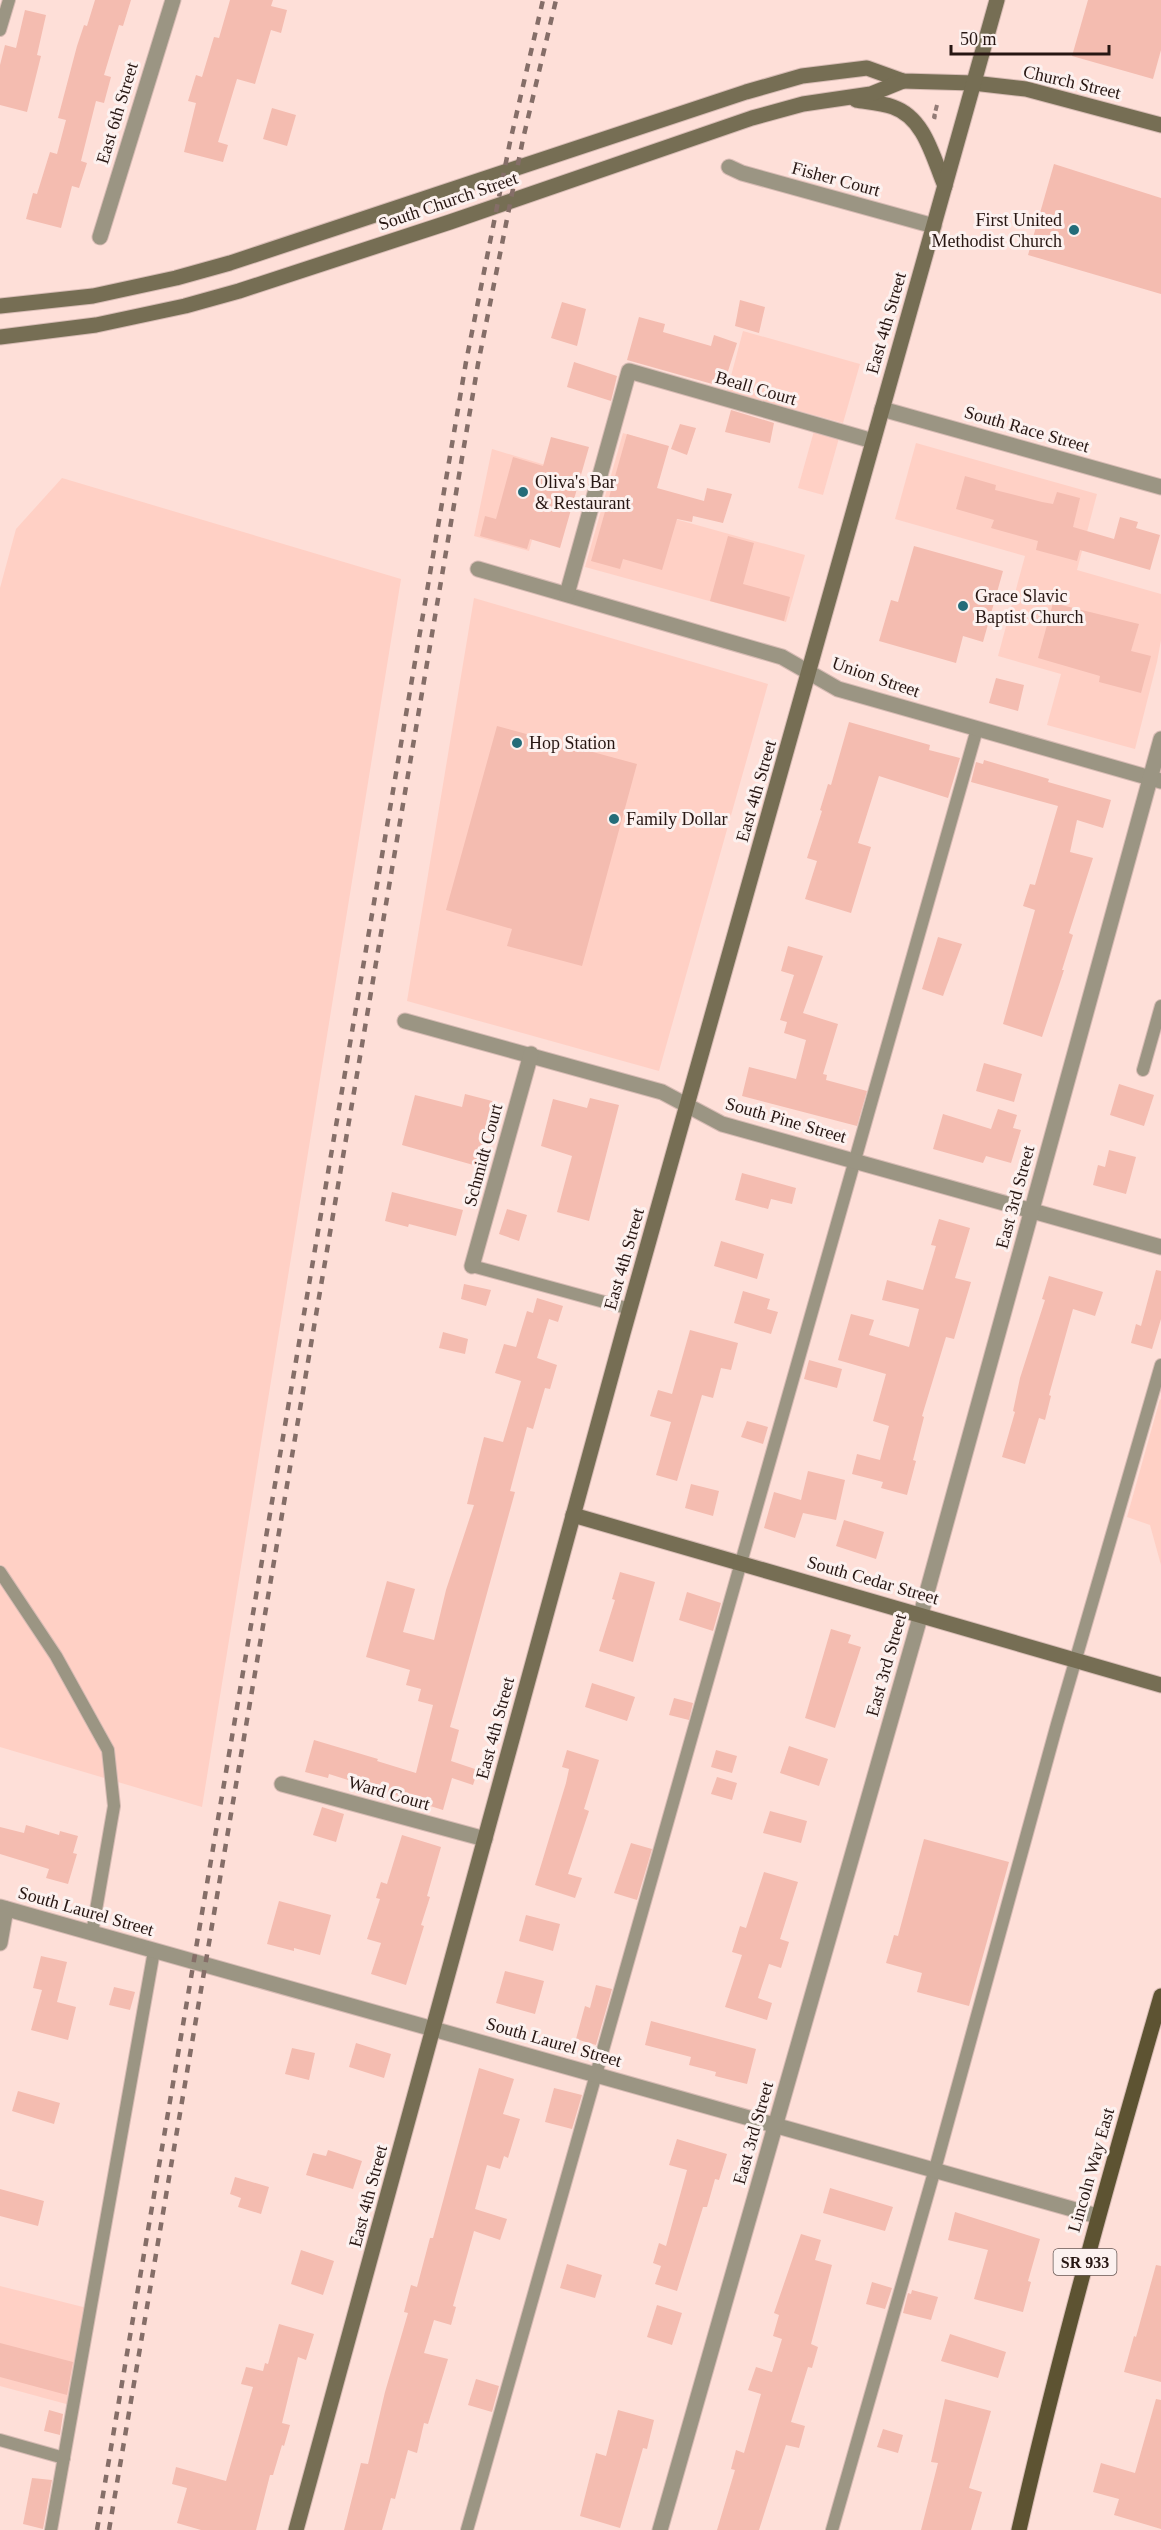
<svg xmlns="http://www.w3.org/2000/svg" width="1161" height="2530" font-family="Georgia,serif">
	<style>
		.built { fill: #ffd0c5 }
		.building { fill: #f4bcb0 }
		.lines { fill: none; stroke-linecap: round; stroke-linejoin: round }
		.lane-casing { stroke: #d7bbb4; stroke-width: 14 }
		.street-casing { stroke: #d7bbb4; stroke-width: 17 }
		.secondary-casing { stroke: #d7bbb4; stroke-width: 17 }
		.primary-casing { stroke: #d7bbb4; stroke-width: 17 }
		.path { stroke: #937b76; stroke-width: 4; stroke-dasharray: 6 3; stroke-linecap: butt }
		.lane { stroke: #9b9583; stroke-width: 12 }
		.street { stroke: #9b9583; stroke-width: 15 }
		.secondary { stroke: #766e54; stroke-width: 15 }
		.primary { stroke: #5d5332; stroke-width: 15 }
		.rail { stroke: #856e68; stroke-width: 4.5; stroke-dasharray: 8 8; stroke-linecap: butt }
		.poi-dot { fill: #246c79; stroke: #fcf1ef; stroke-width: 2 }
		.labels { text-anchor: middle; dominant-baseline: central; stroke-width: 6; stroke-linejoin: round; paint-order: stroke }
		.shield { fill: #fcf1ef; stroke: #675854; stroke-width: 1.5 }
		.shield-label { font-size: 16px; font-weight: bold; fill: #271612 }
		.street-label { font-size: 18px; fill: #271612; stroke: #fcf1ef }
		.poi-label { font-size: 18px; fill: #271612; stroke: #fcf1ef; text-anchor: start }
	</style>
	<rect width="100%" height="100%" fill="#fedfd8"/>
	<g class="built">
		<polygon points="743,331 860,364 843,423 727,391"/>
		<polygon points="814,431 839,438 823,495 798,488"/>
		<polygon points="623,433 667,446 650,512 805,555 786,622 585,567"/>
		<polygon points="916,443 1097,494 1077,570 1161,594 1161,640 1157,662 1135,749 1047,725 1061,674 998,656 1025,556 895,519"/>
		<polygon points="492,449 552,467 529,551 474,536"/>
		<polygon points="62,478 401,579 202,1807 0,1747 0,588 16,529"/>
		<polygon points="474,598 768,684 659,1071 407,1001"/>
		<polygon points="1160,1399 1161,1400 1161,1565 1150,1525 1127,1517"/>
		<polygon points="0,2286 87,2308 70,2405 0,2386"/>
	</g>
	<g class="building">
		<polygon points="95,0 131,0 123,26 119,25 104,75 111,77 104,103 96,101 81,161 87,163 79,188 72,186 61,228 26,219 33,193 37,194 50,152 57,154 66,120 58,118 77,46 84,25 87,26"/>
		<polygon points="230,0 273,0 271,6 287,10 281,33 271,30 255,84 237,79 218,142 228,145 223,162 184,152 196,103 188,101 196,75 202,77 214,37 219,38"/>
		<polygon points="1088,0 1161,0 1161,50 1153,79 1072,56"/>
		<polygon points="25,10 46,15 37,55 41,56 27,112 0,105 0,65 5,45 16,48"/>
		<polygon points="272,108 296,115 287,146 263,139"/>
		<polygon points="1054,164 1161,198 1161,294 1028,255"/>
		<polygon points="740,300 765,307 759,333 735,326"/>
		<polygon points="562,302 586,309 577,346 551,338"/>
		<polygon points="639,317 665,324 663,332 711,346 714,335 737,343 723,387 627,360"/>
		<polygon points="574,362 617,376 611,401 567,387"/>
		<polygon points="731,410 774,423 770,443 725,432"/>
		<polygon points="680,424 696,428 687,455 671,449"/>
		<polygon points="627,434 669,446 657,488 704,501 707,488 732,494 723,523 693,516 692,522 677,519 662,570 623,559 620,569 591,561"/>
		<polygon points="551,437 589,447 560,548 530,539 527,549 480,536 485,516 496,519 513,457 543,466"/>
		<polygon points="965,476 996,485 995,490 1042,502 1053,504 1057,492 1080,498 1073,527 1114,539 1120,517 1138,522 1136,528 1160,535 1150,570 1080,550 1077,561 1036,550 1038,541 991,528 994,520 956,509"/>
		<polygon points="728,536 754,543 743,584 790,597 784,621 710,601"/>
		<polygon points="914,546 1003,571 983,642 963,636 956,663 879,641 891,600 898,602"/>
		<polygon points="1053,603 1139,624 1131,651 1151,656 1141,693 1099,682 1100,676 1038,658"/>
		<polygon points="996,678 1024,685 1018,711 989,703"/>
		<polygon points="849,722 930,745 929,750 960,758 948,798 879,776 858,843 871,847 851,913 805,899 817,861 807,858 822,811 820,810 828,784 831,785"/>
		<polygon points="497,726 637,764 582,966 507,946 512,929 446,910"/>
		<polygon points="984,760 1049,779 1048,782 1111,800 1103,828 1077,820 1070,852 1093,858 1069,933 1073,935 1062,970 1064,970 1042,1037 1003,1024 1035,910 1023,906 1030,884 1035,885 1058,806 971,782 976,762 983,764"/>
		<polygon points="938,937 962,944 943,996 922,989"/>
		<polygon points="788,946 823,956 803,1013 838,1024 823,1074 827,1075 826,1080 867,1091 857,1126 742,1096 749,1067 796,1079 806,1040 784,1033 787,1022 780,1020 794,975 781,971"/>
		<polygon points="984,1063 1022,1074 1014,1102 976,1091"/>
		<polygon points="1119,1084 1154,1095 1144,1126 1110,1115"/>
		<polygon points="465,1094 496,1102 477,1166 402,1145 415,1095 462,1107"/>
		<polygon points="590,1098 619,1105 589,1221 557,1212 572,1156 541,1146 553,1099 587,1108"/>
		<polygon points="998,1109 1017,1115 1013,1128 1021,1130 1011,1163 986,1156 983,1163 933,1149 943,1114 991,1129"/>
		<polygon points="1109,1150 1136,1157 1126,1194 1093,1185 1098,1165 1105,1167"/>
		<polygon points="742,1173 796,1188 792,1204 771,1199 768,1209 735,1200"/>
		<polygon points="392,1192 463,1210 456,1236 409,1224 408,1227 385,1221"/>
		<polygon points="507,1209 527,1215 519,1241 499,1234"/>
		<polygon points="939,1219 970,1228 955,1278 971,1282 954,1339 946,1337 922,1416 924,1417 913,1460 916,1461 907,1495 881,1488 883,1482 852,1474 857,1454 880,1460 889,1426 873,1421 886,1374 838,1360 851,1314 874,1320 869,1335 909,1347 919,1309 882,1300 887,1280 923,1290 936,1246 931,1245"/>
		<polygon points="721,1241 764,1254 757,1279 714,1266"/>
		<polygon points="1156,1270 1161,1271 1161,1319 1152,1349 1131,1343 1136,1324 1141,1326"/>
		<polygon points="1049,1276 1103,1292 1095,1316 1073,1309 1049,1395 1051,1396 1045,1420 1039,1418 1025,1464 1002,1457 1015,1412 1013,1411 1020,1378 1045,1300 1042,1299"/>
		<polygon points="464,1284 491,1290 486,1306 461,1299"/>
		<polygon points="743,1291 770,1299 767,1309 778,1312 771,1334 734,1323"/>
		<polygon points="537,1298 563,1306 558,1322 549,1319 537,1358 557,1365 550,1389 545,1388 533,1429 527,1427 510,1491 515,1492 450,1727 459,1730 451,1761 478,1770 473,1785 452,1778 443,1810 329,1774 328,1778 305,1772 314,1740 378,1759 377,1761 416,1773 433,1705 418,1701 421,1689 406,1685 410,1670 366,1657 387,1581 415,1589 403,1632 434,1640 446,1590 474,1505 467,1504 484,1437 503,1442 521,1381 495,1373 504,1344 516,1347 527,1311 533,1313"/>
		<polygon points="690,1330 738,1343 731,1370 721,1368 713,1398 702,1395 677,1481 656,1475 671,1422 650,1416 658,1390 672,1394"/>
		<polygon points="443,1332 468,1339 465,1354 439,1348"/>
		<polygon points="809,1360 842,1369 837,1388 804,1379"/>
		<polygon points="747,1421 768,1427 763,1444 741,1437"/>
		<polygon points="808,1471 845,1480 836,1520 803,1513 795,1538 764,1528 774,1492 801,1500"/>
		<polygon points="691,1484 719,1491 713,1516 685,1508"/>
		<polygon points="844,1520 884,1532 876,1559 836,1546"/>
		<polygon points="620,1572 655,1582 633,1662 599,1651 615,1600 612,1599"/>
		<polygon points="687,1592 721,1603 713,1631 679,1620"/>
		<polygon points="831,1629 851,1635 848,1643 861,1647 835,1728 805,1718"/>
		<polygon points="592,1683 635,1697 627,1721 585,1707"/>
		<polygon points="674,1698 693,1703 689,1720 669,1715"/>
		<polygon points="789,1746 828,1759 819,1786 780,1773"/>
		<polygon points="567,1750 599,1760 584,1809 589,1811 568,1874 582,1878 575,1898 535,1885 566,1783 569,1769 562,1767"/>
		<polygon points="716,1750 737,1756 732,1773 711,1767"/>
		<polygon points="717,1777 737,1783 732,1800 711,1794"/>
		<polygon points="322,1807 344,1814 336,1842 313,1835"/>
		<polygon points="770,1811 807,1821 801,1843 763,1833"/>
		<polygon points="26,1825 59,1835 60,1831 78,1836 73,1853 77,1854 68,1884 46,1878 49,1869 0,1854 0,1827 24,1833"/>
		<polygon points="402,1835 441,1847 427,1896 430,1897 421,1925 424,1926 406,1985 371,1974 381,1943 367,1939 380,1899 376,1898 381,1882 387,1884"/>
		<polygon points="924,1839 1009,1862 969,2006 917,1992 922,1973 886,1963 894,1935 898,1936"/>
		<polygon points="631,1843 652,1849 637,1900 614,1893"/>
		<polygon points="764,1872 798,1882 780,1939 789,1942 781,1968 769,1964 758,1998 772,2003 767,2020 725,2007 742,1955 732,1952 740,1926 746,1928"/>
		<polygon points="279,1901 331,1915 320,1955 294,1948 294,1951 267,1944"/>
		<polygon points="526,1915 560,1924 553,1951 519,1941"/>
		<polygon points="41,1956 67,1962 57,2002 76,2007 68,2040 31,2030 42,1990 33,1988"/>
		<polygon points="505,1971 544,1981 535,2014 496,2003"/>
		<polygon points="596,1985 612,1989 596,2045 576,2039 585,2006 590,2008"/>
		<polygon points="114,1987 135,1992 130,2010 109,2005"/>
		<polygon points="651,2021 756,2049 747,2084 715,2076 716,2072 689,2065 691,2057 645,2045"/>
		<polygon points="356,2043 391,2054 384,2078 349,2067"/>
		<polygon points="292,2048 315,2053 309,2080 285,2074"/>
		<polygon points="479,2068 514,2079 503,2114 520,2119 508,2158 504,2156 500,2169 487,2165 475,2209 507,2219 500,2240 474,2231 453,2306 456,2307 451,2325 434,2320 424,2353 448,2359 428,2424 424,2423 417,2453 408,2450 395,2499 391,2498 382,2530 344,2530 361,2463 368,2464 385,2392 408,2313 404,2312 411,2285 417,2287 430,2238 433,2238"/>
		<polygon points="554,2088 582,2095 572,2129 545,2122"/>
		<polygon points="18,2091 60,2103 54,2124 12,2111"/>
		<polygon points="677,2139 727,2154 719,2180 715,2179 707,2207 703,2207 677,2291 655,2284 661,2266 653,2263 659,2243 666,2246 687,2170 669,2165"/>
		<polygon points="328,2150 362,2161 353,2189 306,2175 313,2153 326,2156"/>
		<polygon points="235,2177 269,2187 261,2214 238,2207 241,2198 230,2194"/>
		<polygon points="830,2188 893,2207 885,2231 823,2213"/>
		<polygon points="0,2189 44,2201 38,2226 0,2216"/>
		<polygon points="955,2212 1040,2239 1028,2281 1031,2282 1023,2312 974,2299 988,2250 948,2240"/>
		<polygon points="801,2234 821,2240 815,2260 832,2265 811,2344 818,2347 812,2368 808,2367 791,2422 805,2426 799,2448 786,2445 759,2530 717,2530 735,2470 731,2469 736,2450 744,2453 761,2394 748,2390 756,2367 772,2372 782,2339 773,2336 779,2315 774,2313"/>
		<polygon points="301,2250 334,2261 323,2295 291,2284"/>
		<polygon points="567,2264 602,2275 595,2298 560,2288"/>
		<polygon points="1156,2265 1161,2266 1161,2382 1124,2372 1134,2336 1136,2337"/>
		<polygon points="872,2282 892,2288 885,2309 866,2304"/>
		<polygon points="912,2290 938,2297 931,2320 903,2313 908,2293 911,2294"/>
		<polygon points="657,2305 682,2313 672,2345 647,2337"/>
		<polygon points="279,2324 314,2334 306,2360 298,2357 282,2423 290,2425 284,2446 282,2445 273,2475 270,2475 256,2530 201,2530 177,2523 187,2488 172,2484 176,2467 226,2481 253,2387 241,2384 246,2367 263,2371 265,2363 268,2364"/>
		<polygon points="950,2334 1006,2352 998,2378 941,2361"/>
		<polygon points="0,2343 73,2362 67,2395 0,2377"/>
		<polygon points="476,2379 499,2386 492,2412 468,2405"/>
		<polygon points="945,2399 991,2411 969,2488 982,2492 971,2530 921,2530 938,2463 931,2462"/>
		<polygon points="1156,2399 1161,2400 1161,2529 1114,2515 1119,2499 1093,2492 1101,2463 1135,2473"/>
		<polygon points="49,2410 63,2414 60,2435 44,2431"/>
		<polygon points="618,2410 654,2420 647,2449 643,2448 620,2528 580,2516 596,2453 606,2456"/>
		<polygon points="883,2429 903,2435 898,2453 877,2447"/>
		<polygon points="32,2478 52,2480 43,2529 23,2524"/>
	</g>
	<g class="lines">
		<defs>
			<g id="lane">
				<polyline points="0,30 9,0"/>
				<polyline points="1143,1070 1161,1006"/>
				<polyline points="472,1266 630,1309"/>
				<polyline points="0,1572 56,1656 108,1750 114,1806 92,1933"/>
				<polyline points="0,2440 64,2458"/>
				<polyline points="51,2530 154,1951"/>
				<path d="M467 2530C636 1929 811 1330 977 729"/>
				<polyline points="832,2530 935,2169 1057,1724 1161,1365"/>
			</g>
			<g id="street">
				<polyline points="729,167 742,173 934,226"/>
				<polyline points="100,237 173,0"/>
				<polyline points="882,409 1161,487"/>
				<polyline points="478,569 782,657 838,689 1161,781"/>
				<polyline points="567,594 629,371 873,441"/>
				<polyline points="405,1021 662,1092 722,1124 1161,1247"/>
				<polyline points="472,1266 531,1054"/>
				<polyline points="282,1784 485,1839"/>
				<polyline points="0,1907 1097,2216"/>
				<polyline points="0,1943 6,1909"/>
				<polyline points="660,2530 921,1614 1161,739"/>
			</g>
			<g id="secondary">
				<path d="M856 100C868 102 882 103 893 107 925 118 933 158 945 186"/>
				<polyline points="0,306 93,296 176,278 230,263 746,92 802,76 867,68 903,81 973,83 1026,89 1161,125"/>
				<polyline points="0,337 96,325 185,306 239,291 450,222 752,118 803,104 871,94 903,81"/>
				<polyline points="573,1515 1161,1685"/>
				<polyline points="296,2530 623,1333 997,0"/>
			</g>
			<path id="primary" d="M1019 2530C1060 2350 1110 2173 1161 1996"/>
		</defs>
		<use href="#lane" class="lane-casing"/>
		<use href="#street" class="street-casing"/>
		<use href="#secondary" class="secondary-casing"/>
		<use href="#primary" class="primary-casing"/>
		<polyline class="path" points="937,105 934,117 939,118"/>
		<use href="#lane" class="lane"/>
		<use href="#street" class="street"/>
		<use href="#secondary" class="secondary"/>
		<use href="#primary" class="primary"/>
		<g class="rail">
			<polyline points="97,2530 466,362 510,142 543,0"/>
			<polyline points="109,2530 478,364 523,139 556,0"/>
		</g>
	</g>
	<g class="poi-dot">
		<circle cx="1074" cy="230" r="6"/>
		<circle cx="523" cy="492" r="6"/>
		<circle cx="963" cy="606" r="6"/>
		<circle cx="517" cy="743" r="6"/>
		<circle cx="614" cy="819" r="6"/>
	</g>
	<g class="labels">
		<rect class="shield" x="1053.5" y="2249" width="63" height="26" rx="4.5"/>
		<g class="shield-label">
			<text x="1085" y="2262">SR 933</text>
		</g>
		<g class="street-label">
			<text transform="translate(1072 82) rotate(13)">Church Street</text>
			<text transform="translate(117 113) rotate(-73)">East 6th Street</text>
			<text transform="translate(836 179) rotate(15)">Fisher Court</text>
			<text transform="translate(448 201) rotate(-19)">South Church Street</text>
			<text transform="translate(886 323) rotate(-74)">East 4th Street</text>
			<text transform="translate(756 388) rotate(16)">Beall Court</text>
			<text transform="translate(1027 429) rotate(16)">South Race Street</text>
			<text transform="translate(876 677) rotate(19)">Union Street</text>
			<text transform="translate(756 791) rotate(-74)">East 4th Street</text>
			<text transform="translate(786 1120) rotate(16)">South Pine Street</text>
			<text transform="translate(483 1155) rotate(-75)">Schmidt Court</text>
			<text transform="translate(1015 1197) rotate(-75)">East 3rd Street</text>
			<text transform="translate(624 1259) rotate(-74)">East 4th Street</text>
			<text transform="translate(873 1580) rotate(16)">South Cedar Street</text>
			<text transform="translate(886 1665) rotate(-74)">East 3rd Street</text>
			<text transform="translate(495 1728) rotate(-75)">East 4th Street</text>
			<text transform="translate(389 1793) rotate(16)">Ward Court</text>
			<text transform="translate(86 1911) rotate(16)">South Laurel Street</text>
			<text transform="translate(554 2042) rotate(16)">South Laurel Street</text>
			<text transform="translate(753 2133) rotate(-74)">East 3rd Street</text>
			<text transform="translate(1091 2170) rotate(-74)">Lincoln Way East</text>
			<text transform="translate(368 2196) rotate(-75)">East 4th Street</text>
		</g>
		<g class="poi-label">
			<text x="1062" y="220" text-anchor="end">First United<tspan x="1062" dy="21">Methodist Church</tspan></text>
			<text x="535" y="482">Oliva's Bar<tspan x="535" dy="21">&amp; Restaurant</tspan></text>
			<text x="975" y="596">Grace Slavic<tspan x="975" dy="21">Baptist Church</tspan></text>
			<text x="529" y="743">Hop Station</text>
			<text x="626" y="819">Family Dollar</text>
		</g>
	</g>
	<path d="M951 45v9h158v-9" fill="none" stroke="#271612" stroke-width="3"/>
	<text x="960" y="45" font-size="18" fill="#271612" stroke="#fcf1ef" stroke-width="4.5" paint-order="stroke">50 m</text>
</svg>
